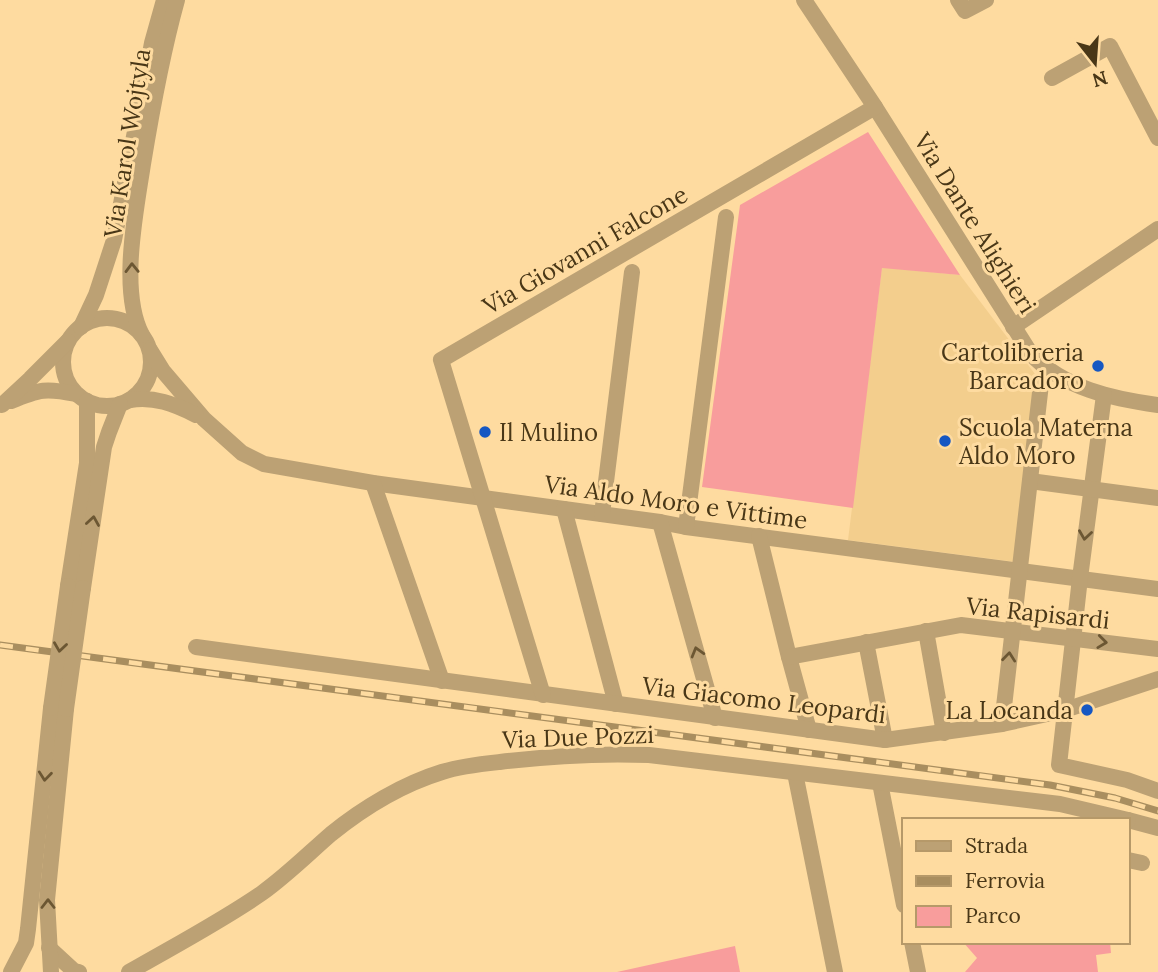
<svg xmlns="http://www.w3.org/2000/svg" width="1158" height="972" font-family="Lora,serif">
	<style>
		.built { fill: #f3ce8d }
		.green { fill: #f89d9c }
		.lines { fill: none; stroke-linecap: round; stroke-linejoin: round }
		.minor { stroke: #bca174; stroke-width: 16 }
		.rail-casing { stroke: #a98e5f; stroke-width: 7 }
		.rail { stroke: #fedba0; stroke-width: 4.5; stroke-dasharray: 13; stroke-linecap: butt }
		.minor-bridge { stroke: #bca174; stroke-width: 16 }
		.oneway { stroke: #6c5733 }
		.poi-dot { fill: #1657c2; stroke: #fedba0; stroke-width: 2.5 }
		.labels { text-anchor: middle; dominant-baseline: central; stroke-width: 6; stroke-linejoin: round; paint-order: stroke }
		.street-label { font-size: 24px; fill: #493717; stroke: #fedba0 }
		.poi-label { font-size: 24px; fill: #493717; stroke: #fedba0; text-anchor: end }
	</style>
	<rect width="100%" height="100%" fill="#fedba0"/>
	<polygon class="built" points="882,267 960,275 1035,374 1016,562 848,540"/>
	<g class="green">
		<polygon points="868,132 960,275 882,268 853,508 702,487 740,205"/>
		<polygon points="963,942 1110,942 1111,953 1096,955 1098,972 965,972 977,958"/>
		<polygon points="735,946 740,972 617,972"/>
	</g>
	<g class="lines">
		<g class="minor">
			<path d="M804 0 875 107 1031 354C1063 388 1113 399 1158 405"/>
			<polyline points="958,0 965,11 986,0"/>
			<polyline points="1052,78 1110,46 1158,138"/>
			<circle cx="107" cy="362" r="44"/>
			<polyline points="81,327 96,295 114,240 152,43 164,0"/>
			<polyline points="1013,327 1158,229"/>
			<path d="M142 335C119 291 136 211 143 164 152 109 162 54 177 0"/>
			<polyline points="150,350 163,371 204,419 242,453 264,464 373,483 660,522 686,527 1158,589"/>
			<polyline points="1104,395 1080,578 1059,765 1127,780 1158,791"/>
			<path d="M130 400C154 396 174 404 196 415"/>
			<path d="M11 401C40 389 46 388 76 394"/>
			<polyline points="2,405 30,379 68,341"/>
			<polyline points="1030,481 1158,498"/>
			<polyline points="373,483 442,681"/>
			<polyline points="564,509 616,704"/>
			<polyline points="602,514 632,272"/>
			<polyline points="660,522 715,718"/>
			<polyline points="686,527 726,217"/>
			<polyline points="759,536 789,657 809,730"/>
			<polyline points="68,586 87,463 87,401"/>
			<polyline points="83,588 104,447 109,432 120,404"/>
			<polyline points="926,631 944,733"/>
			<polyline points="866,642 885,740"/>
			<polyline points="196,647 885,740 1002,724 1065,710 1158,679"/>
			<polyline points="789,657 961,625 1158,649"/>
			<polyline points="543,695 441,360 875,107"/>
			<polyline points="1002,724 1041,384 1048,370"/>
			<polyline points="795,773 835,972"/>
			<polyline points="880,783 904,905"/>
			<polyline points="1128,820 1158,828"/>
			<polyline points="1128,860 1142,863"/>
			<polyline points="912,942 918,972"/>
			<polyline points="49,948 74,971 79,972"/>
			<polyline points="11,972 26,943 28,929 51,708"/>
			<polyline points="51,972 47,900 66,709"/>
			<path d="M129 972C174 946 220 922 262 893 287 875 308 854 331 834 363 808 403 784 442 772 461 766 481 764 500 762 549 756 599 753 649 755L1060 804 1128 820"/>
		</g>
		<defs>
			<polyline id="rail" points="0,645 1050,785 1115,798 1158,811"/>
		</defs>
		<use href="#rail" class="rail-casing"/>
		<use href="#rail" class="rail"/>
		<g class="minor-bridge">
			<polyline points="51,708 68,586"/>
			<polyline points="66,709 83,588"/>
		</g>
	</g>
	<defs><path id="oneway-chevron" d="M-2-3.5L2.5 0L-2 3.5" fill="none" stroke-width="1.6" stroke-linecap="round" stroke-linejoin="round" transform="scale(1.75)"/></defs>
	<g class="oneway">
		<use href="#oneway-chevron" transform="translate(132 268) rotate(-91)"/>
		<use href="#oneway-chevron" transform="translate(93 521) rotate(-81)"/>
		<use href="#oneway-chevron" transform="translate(1085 535) rotate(98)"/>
		<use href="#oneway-chevron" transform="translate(1102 642) rotate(7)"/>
		<use href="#oneway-chevron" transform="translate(60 647) rotate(98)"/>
		<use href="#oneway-chevron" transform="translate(697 652) rotate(-106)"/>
		<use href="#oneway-chevron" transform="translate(1009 657) rotate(-84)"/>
		<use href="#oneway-chevron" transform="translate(45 776) rotate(96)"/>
		<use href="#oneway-chevron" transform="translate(48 904) rotate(-90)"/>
	</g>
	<g class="poi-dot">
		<circle cx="1098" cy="366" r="7"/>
		<circle cx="485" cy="432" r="7"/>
		<circle cx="945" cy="441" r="7"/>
		<circle cx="1087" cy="710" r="7"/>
	</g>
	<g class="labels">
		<g class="street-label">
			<text transform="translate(127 143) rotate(-81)">Via Karol Wojtyla</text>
			<text transform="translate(975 223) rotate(58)">Via Dante Alighieri</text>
			<text transform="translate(585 250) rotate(-30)">Via Giovanni Falcone</text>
			<text transform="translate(676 502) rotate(8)">Via Aldo Moro e Vittime</text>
			<text transform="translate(1038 613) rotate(6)">Via Rapisardi</text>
			<text transform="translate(764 700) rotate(7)">Via Giacomo Leopardi</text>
			<text transform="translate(578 737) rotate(-2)">Via Due Pozzi</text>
		</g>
		<g class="poi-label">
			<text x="1084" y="352">Cartolibreria<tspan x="1084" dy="28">Barcadoro</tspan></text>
			<text x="959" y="427" text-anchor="start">Scuola Materna<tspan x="959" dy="28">Aldo Moro</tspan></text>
			<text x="499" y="432" text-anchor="start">Il Mulino</text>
			<text x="1073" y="710">La Locanda</text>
		</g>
	</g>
	<rect x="902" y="818" width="228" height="126" fill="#fedba0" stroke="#b69969" stroke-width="2"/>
	<rect x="916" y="841" width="35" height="10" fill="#bca174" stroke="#b69969" stroke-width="2"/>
	<text x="965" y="853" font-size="21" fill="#493717">Strada</text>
	<rect x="916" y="876" width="35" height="10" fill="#a98e5f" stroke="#b69969" stroke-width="2"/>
	<text x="965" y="888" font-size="21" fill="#493717">Ferrovia</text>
	<rect x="916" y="906" width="35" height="21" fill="#f89d9c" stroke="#b69969" stroke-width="2"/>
	<text x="965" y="923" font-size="21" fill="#493717">Parco</text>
	<g transform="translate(1095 63) rotate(163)" stroke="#fedba0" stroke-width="5" paint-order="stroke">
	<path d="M0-5L12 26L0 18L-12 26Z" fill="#493717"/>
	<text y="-10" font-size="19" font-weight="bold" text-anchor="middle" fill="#493717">N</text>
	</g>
</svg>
